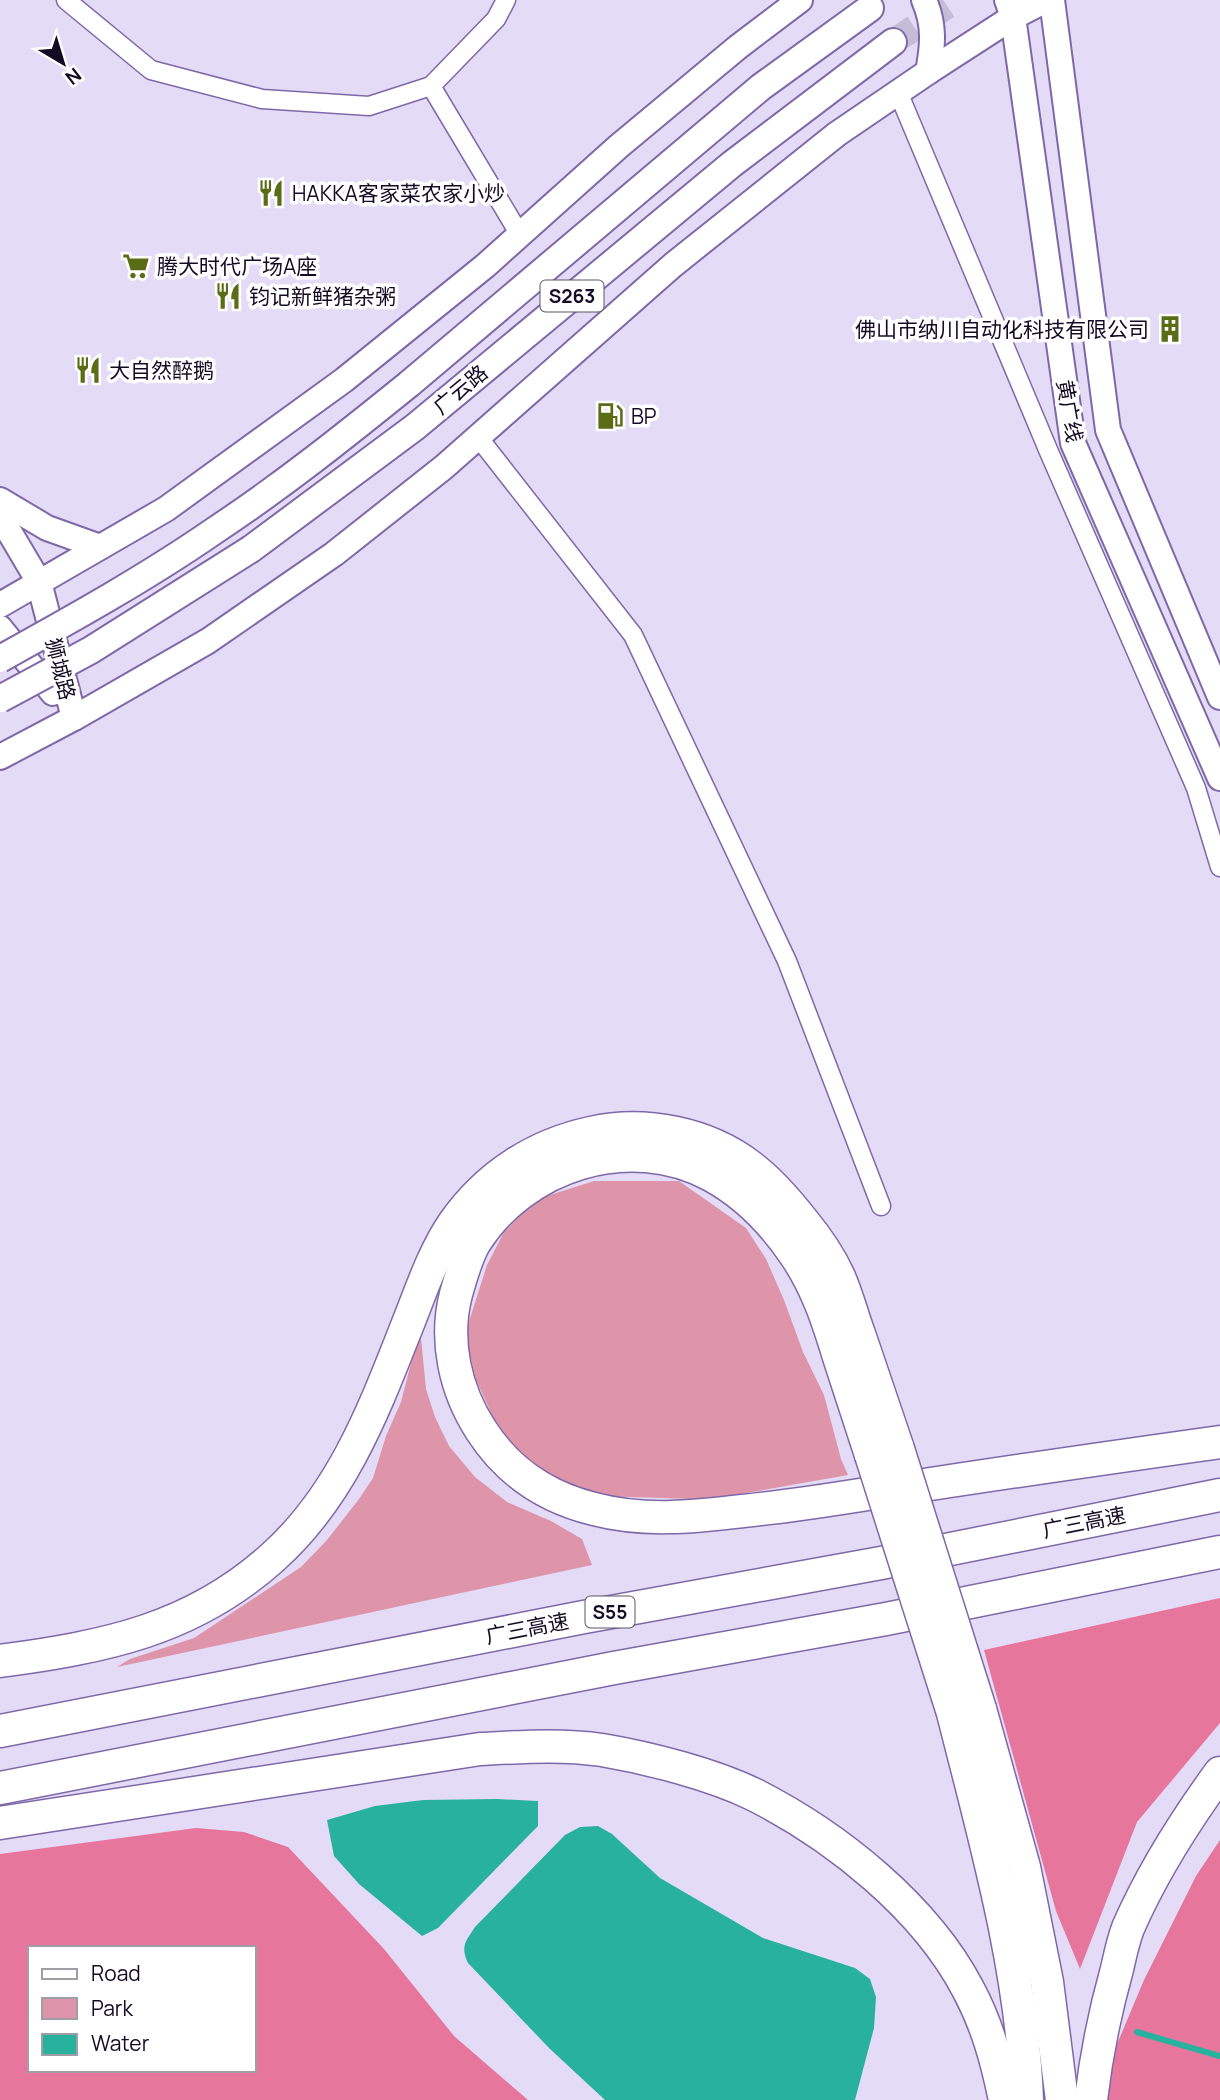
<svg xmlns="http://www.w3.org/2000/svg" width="1220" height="2100" font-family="Manrope,'Noto Sans SC',sans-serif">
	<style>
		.green { fill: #de95aa }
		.forest { fill: #e7769c; fill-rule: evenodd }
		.water { fill: #28b29e }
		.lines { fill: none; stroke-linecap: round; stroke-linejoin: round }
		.stream { stroke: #28b29e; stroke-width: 6 }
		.primary-tunnel { stroke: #c5bcd7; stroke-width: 26; stroke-dasharray: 26 13; stroke-linecap: butt }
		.street-casing { stroke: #7f68a8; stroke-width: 21 }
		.secondary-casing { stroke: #7f68a8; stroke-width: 28 }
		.primary-casing { stroke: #7f68a8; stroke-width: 30 }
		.highway-casing { stroke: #7f68a8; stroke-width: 35 }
		.street { stroke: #fff; stroke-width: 18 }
		.secondary { stroke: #fff; stroke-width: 24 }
		.primary { stroke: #fff; stroke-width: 26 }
		.highway { stroke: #fff; stroke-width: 32 }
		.primary-bridge-casing { stroke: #7f68a8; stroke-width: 30; stroke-linecap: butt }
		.highway-bridge-casing { stroke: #7f68a8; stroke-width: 35; stroke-linecap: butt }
		.primary-bridge { stroke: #fff; stroke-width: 26 }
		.highway-bridge { stroke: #fff; stroke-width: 32 }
		.labels { text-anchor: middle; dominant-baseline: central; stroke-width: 7; stroke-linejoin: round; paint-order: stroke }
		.shield { fill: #fff; stroke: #5a5465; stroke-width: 2 }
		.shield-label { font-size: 19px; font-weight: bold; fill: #140a23 }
		.poi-label { font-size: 21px; fill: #140a23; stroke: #fff; text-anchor: start }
		.street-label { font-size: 21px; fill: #140a23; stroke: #fff }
	</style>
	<rect width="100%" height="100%" fill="#e4dbf7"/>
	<g class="green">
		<polygon points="594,1181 679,1181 746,1228 766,1259 784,1300 803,1352 824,1395 841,1459 848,1475 724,1497 693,1499 596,1496 575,1489 544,1471 518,1451 497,1426 476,1380 465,1334 487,1265 503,1234 534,1200"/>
		<polygon points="420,1328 426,1389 435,1417 449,1446 475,1477 507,1502 551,1521 582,1539 592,1565 117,1667 130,1659 194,1638 301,1567 327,1540 359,1499 373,1478 386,1436 401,1402"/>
	</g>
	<g class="forest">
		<polygon points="1220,1598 1220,1723 1137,1822 1080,1969 1056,1911 984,1650"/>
		<path d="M196 1828 244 1832 288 1847 384 1949 454 2036 528 2100H0V1854ZM30 1948H254V2070H30Z"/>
		<polygon points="1220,1840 1220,2100 1102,2100 1104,2075 1144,1980 1196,1876"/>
	</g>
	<g class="water">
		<polygon points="497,1799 538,1801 538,1826 438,1928 422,1936 359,1884 334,1856 327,1820 375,1806 423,1800"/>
		<path d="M598 1826 612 1834 660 1878 763 1938 855 1968 870 1979 876 1997 874 2028 855 2100H605L549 2048 468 1963C460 1946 466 1941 475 1927L565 1835 580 1827Z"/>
	</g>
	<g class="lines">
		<polyline class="stream" points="1137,2032 1220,2056"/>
		<polyline class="primary-tunnel" points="893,42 956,0"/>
		<defs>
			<g id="street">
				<polyline points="66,0 151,70 262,99 369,106 431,86 496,19 506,0"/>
				<polyline points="431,86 520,235"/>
				<polyline points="898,92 1049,452 1196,788 1220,867"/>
				<polyline points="478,437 633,635 787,961 881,1206"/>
			</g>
			<g id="secondary">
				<path d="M924 0C935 25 933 46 928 72"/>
				<polyline points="1007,0 1013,17 1073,443 1220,778"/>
				<polyline points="1052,0 1108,430 1220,697"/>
				<polyline points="0,500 47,528 100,547"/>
				<polyline points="0,516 39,582 74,718"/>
				<polyline points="0,605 166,509 344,380 485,266 619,146 738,47 800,0"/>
				<polyline points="0,628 53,693"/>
				<polyline points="0,757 74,718 208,641 334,554 444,467 673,265 837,134 928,72 1013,17 1046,0"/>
			</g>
			<g id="primary">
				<polyline points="409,384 761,87 870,8"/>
				<polyline points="251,549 415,427 732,164 893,42"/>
			</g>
			<g id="highway">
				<path d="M871 1455C860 1422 850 1390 839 1357 828 1321 817 1287 796 1256 774 1223 746 1194 711 1175 628 1131 524 1165 475 1242 466 1257 461 1277 456 1294 444 1340 455 1390 481 1430 508 1472 545 1497 594 1509 643 1522 693 1517 743 1511 795 1506 847 1497 899 1489 1006 1472 1113 1457 1220 1442"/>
				<path d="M0 1661C104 1647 192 1630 272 1558 343 1495 375 1407 409 1321 422 1288 434 1252 454 1223 487 1176 535 1145 591 1133 645 1121 707 1133 751 1167 771 1182 787 1201 802 1220 816 1237 830 1257 839 1277 847 1295 852 1315 859 1334 872 1372 885 1411 898 1449"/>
				<polyline points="980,1709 1024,1867 1047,1982 1062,2100"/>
				<path d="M953 1713C985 1840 1022 1968 1027 2100"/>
				<polyline points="0,1731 584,1617 881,1563 1220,1495"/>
				<polyline points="0,1788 614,1668 886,1619 1220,1552"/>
				<path d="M0 1823 480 1749C521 1747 561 1744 602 1750 649 1758 712 1774 755 1795 837 1837 925 1907 968 1989 987 2024 997 2061 1005 2100"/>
				<path d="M1091 2100C1096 2056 1105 2012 1117 1969 1120 1956 1123 1941 1128 1928 1152 1873 1185 1821 1220 1773"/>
			</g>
		</defs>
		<use href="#street" class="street-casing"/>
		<use href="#secondary" class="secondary-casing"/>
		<use href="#primary" class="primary-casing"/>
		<use href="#highway" class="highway-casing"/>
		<use href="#street" class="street"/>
		<use href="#secondary" class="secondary"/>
		<use href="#primary" class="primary"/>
		<use href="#highway" class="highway"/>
		<defs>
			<g id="primary-bridge">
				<path d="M0 659C72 619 146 578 214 531 282 486 346 435 409 384"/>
				<polyline points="0,699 91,650 251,549"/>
			</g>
			<g id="highway-bridge">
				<polyline points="898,1449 980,1709"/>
				<polyline points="871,1455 953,1713"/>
			</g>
		</defs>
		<use href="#primary-bridge" class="primary-bridge-casing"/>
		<use href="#highway-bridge" class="highway-bridge-casing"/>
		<use href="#primary-bridge" class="primary-bridge"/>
		<use href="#highway-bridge" class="highway-bridge"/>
	</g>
	<defs>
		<symbol id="restaurant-bare" viewBox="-9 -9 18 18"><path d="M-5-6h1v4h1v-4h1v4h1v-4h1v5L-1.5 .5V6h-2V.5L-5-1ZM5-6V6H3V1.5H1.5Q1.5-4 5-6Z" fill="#5b6c17" stroke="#fff" stroke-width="2.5" paint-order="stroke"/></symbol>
		<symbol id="supermarket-bare" viewBox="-9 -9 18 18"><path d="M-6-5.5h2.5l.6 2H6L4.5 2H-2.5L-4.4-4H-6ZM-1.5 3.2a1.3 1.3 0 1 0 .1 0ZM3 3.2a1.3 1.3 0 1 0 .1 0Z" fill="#5b6c17" stroke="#fff" stroke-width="2.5" paint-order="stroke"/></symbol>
		<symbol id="building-bare" viewBox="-9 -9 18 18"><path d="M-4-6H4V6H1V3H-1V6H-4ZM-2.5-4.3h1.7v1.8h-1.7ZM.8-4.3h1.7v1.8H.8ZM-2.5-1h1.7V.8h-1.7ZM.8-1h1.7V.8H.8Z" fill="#5b6c17" stroke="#fff" stroke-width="2.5" paint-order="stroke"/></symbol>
		<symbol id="fuel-bare" viewBox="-9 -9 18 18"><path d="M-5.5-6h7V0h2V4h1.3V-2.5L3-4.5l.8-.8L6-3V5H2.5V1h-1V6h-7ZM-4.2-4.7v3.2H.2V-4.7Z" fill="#5b6c17" stroke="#fff" stroke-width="2.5" paint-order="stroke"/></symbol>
	</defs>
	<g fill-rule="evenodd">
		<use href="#restaurant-bare" x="252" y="174" width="38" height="38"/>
		<use href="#supermarket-bare" x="117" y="247" width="38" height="38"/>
		<use href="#restaurant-bare" x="209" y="277" width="38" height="38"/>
		<use href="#building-bare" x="1151" y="310" width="38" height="38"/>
		<use href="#restaurant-bare" x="69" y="351" width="38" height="38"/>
		<use href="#fuel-bare" x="591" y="397" width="38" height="38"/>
	</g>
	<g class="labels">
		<g class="shield">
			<rect x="540.5" y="280.5" width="63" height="31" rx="5"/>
			<rect x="585.5" y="1596.5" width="49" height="31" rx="5"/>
		</g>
		<g class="shield-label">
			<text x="572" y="296">S263</text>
			<text x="610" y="1612">S55</text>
		</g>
		<g class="poi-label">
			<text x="292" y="193">HAKKA客家菜农家小炒</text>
			<text x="157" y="266">腾大时代广场A座</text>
			<text x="249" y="296">钧记新鲜猪杂粥</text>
			<text x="1149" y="329" text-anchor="end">佛山市纳川自动化科技有限公司</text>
			<text x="109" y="370">大自然醉鹅</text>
			<text x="631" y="416">BP</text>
		</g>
		<g class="street-label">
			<text transform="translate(460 389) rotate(-40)">广云路</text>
			<text transform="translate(1070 411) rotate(80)">黄广线</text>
			<text transform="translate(61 669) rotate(76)">狮城路</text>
			<text transform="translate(1084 1522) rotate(-11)">广三高速</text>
			<text transform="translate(527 1628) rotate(-11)">广三高速</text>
		</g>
	</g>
	<rect x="28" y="1946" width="228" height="126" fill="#ffffff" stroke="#a19da7" stroke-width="2"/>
	<rect x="42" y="1969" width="35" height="10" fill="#ffffff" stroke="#a19da7" stroke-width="2"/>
	<text x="91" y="1981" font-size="21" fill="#140a23">Road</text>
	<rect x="42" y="1998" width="35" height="21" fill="#de95aa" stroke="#a19da7" stroke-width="2"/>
	<text x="91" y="2016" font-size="21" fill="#140a23">Park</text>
	<rect x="42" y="2034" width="35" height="21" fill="#28b29e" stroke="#a19da7" stroke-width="2"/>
	<text x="91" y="2051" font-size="21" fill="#140a23">Water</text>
	<g transform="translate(63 63) rotate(142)" stroke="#ffffff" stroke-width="5" paint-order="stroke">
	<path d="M0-5L12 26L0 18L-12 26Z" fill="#140a23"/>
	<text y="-10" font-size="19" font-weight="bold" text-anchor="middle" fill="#140a23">N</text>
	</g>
</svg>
